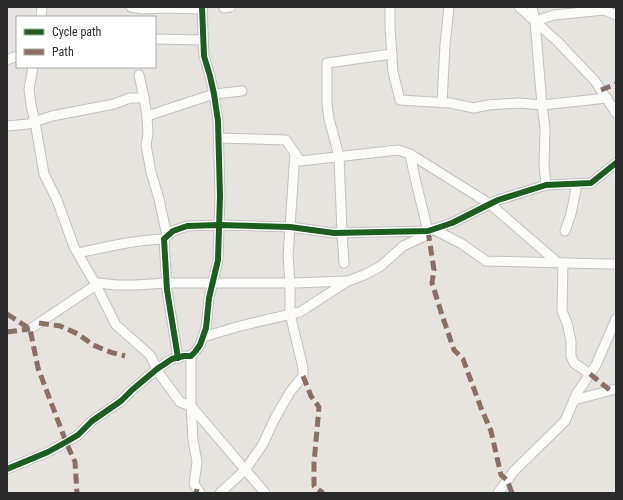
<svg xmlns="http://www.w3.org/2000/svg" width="623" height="500" font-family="'Roboto Condensed',sans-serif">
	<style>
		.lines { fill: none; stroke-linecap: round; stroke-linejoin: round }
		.street-casing { stroke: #c2c1c1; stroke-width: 11 }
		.street { stroke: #fbfbfa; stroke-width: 9 }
		.quiet { stroke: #8d6e63; stroke-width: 5; stroke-dasharray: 10 5; stroke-linecap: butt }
		.cycleway-casing { stroke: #fff; stroke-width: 8 }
		.cycleway { stroke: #1b5e20; stroke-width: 6 }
	</style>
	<rect width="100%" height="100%" fill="#e7e4e0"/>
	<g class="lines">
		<defs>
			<g id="street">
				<polyline points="131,7 142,9 165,8 202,9"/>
				<polyline points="390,7 390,27 393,72 400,100 450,103 474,108 488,105 519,103 542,105 545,128 544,164 546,185"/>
				<polyline points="519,7 558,42 595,81 616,113"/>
				<polyline points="532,7 535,21 542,105 607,98"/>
				<polyline points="224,8 231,7"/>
				<polyline points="41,17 42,7"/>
				<polyline points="535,21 554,15 604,10 616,15"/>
				<polyline points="155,39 203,40"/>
				<polyline points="7,60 17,56"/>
				<polyline points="33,67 29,89 31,105 35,122 44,174 57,200 74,247 96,285 116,325 150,355 157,369 158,372 180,402 191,406 193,440 197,462 194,484 200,493"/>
				<polyline points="139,75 144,98"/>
				<polyline points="442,103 445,45 449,7"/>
				<polyline points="147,116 214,94 242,91"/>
				<polyline points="7,126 28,124 52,116 114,104 130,98 144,98 147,116 148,133 146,145 151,172 159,199 167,236"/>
				<polyline points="219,138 286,140 300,161 398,150 410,154 490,204 557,262"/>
				<polyline points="433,229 462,244 486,261 607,264 616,264"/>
				<polyline points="565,231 571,214 577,184"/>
				<path d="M78 253C106 247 135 240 164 239"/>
				<polyline points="344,263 342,233 339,156 329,119 327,104 327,63 392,54"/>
				<polyline points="563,263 562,311 567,323 571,341 571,356 574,363 590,374"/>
				<polyline points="30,329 99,283 116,285 135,285 167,283 295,283 346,281"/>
				<polyline points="203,337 240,326 300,312 348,281 364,275 381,266 403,246 427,235 428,231 415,178 410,154"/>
				<polyline points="191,356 191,406 265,493"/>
				<polyline points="178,358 167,290 164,239 173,231 187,226 219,225 290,227 334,233 428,231 452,223 498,200 546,185 591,183 616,163"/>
				<polyline points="574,400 616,389"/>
				<polyline points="7,469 48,452 66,442 78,435 92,421 121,401 132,390 157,369 172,359 184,356 191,356 195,352 200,345 206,328 209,298 218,260 220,196 218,121 214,94 210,76 204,56 202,7"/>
				<polyline points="220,493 245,470 263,444 274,420 290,392 303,376 303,368 290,314 290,284 288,256 295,153"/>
				<polyline points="498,493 514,471 565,421 577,393 596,365 616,319"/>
			</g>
		</defs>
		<use href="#street" class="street-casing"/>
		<use href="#street" class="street"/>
		<g class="quiet">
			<polyline points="601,90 616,84"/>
			<polyline points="428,231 434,270 432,283 442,315 454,350 463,359 481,408 491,431 501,475 507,480 512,493"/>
			<polyline points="7,314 30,329 38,368 66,442 75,462 77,493"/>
			<polyline points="39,323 60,326 78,334 93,345 110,352 125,356"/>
			<polyline points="7,332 30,329"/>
			<polyline points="590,374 611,391"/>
			<polyline points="303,376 311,396 319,407 314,463 314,486 323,493"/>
			<polyline points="196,493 197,489"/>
		</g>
		<defs>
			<g id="cycleway">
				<polyline points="178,358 167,290 164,239 173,231 187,226 219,225 290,227 334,233 428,231 452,223 498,200 546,185 591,183 616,163"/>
				<polyline points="7,469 48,452 66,442 78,435 92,421 121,401 132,390 157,369 172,359 184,356 191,356 195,352 200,345 206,328 209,298 218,260 220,196 218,121 214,94 210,76 204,56 202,7"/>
			</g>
		</defs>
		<use href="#cycleway" class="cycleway-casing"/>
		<use href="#cycleway" class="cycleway"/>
	</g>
	<rect width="623" height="500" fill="none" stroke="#2a2a2a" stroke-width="16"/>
	<rect x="16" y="16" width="140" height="52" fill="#ffffff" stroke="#aaaaaa"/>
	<rect x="24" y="29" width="20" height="6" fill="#1b5e20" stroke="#aaaaaa"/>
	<text x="52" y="36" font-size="12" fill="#2a2a2a">Cycle path</text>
	<rect x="24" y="49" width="20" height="6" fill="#8d6e63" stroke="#aaaaaa"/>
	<text x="52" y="56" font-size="12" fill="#2a2a2a">Path</text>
</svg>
